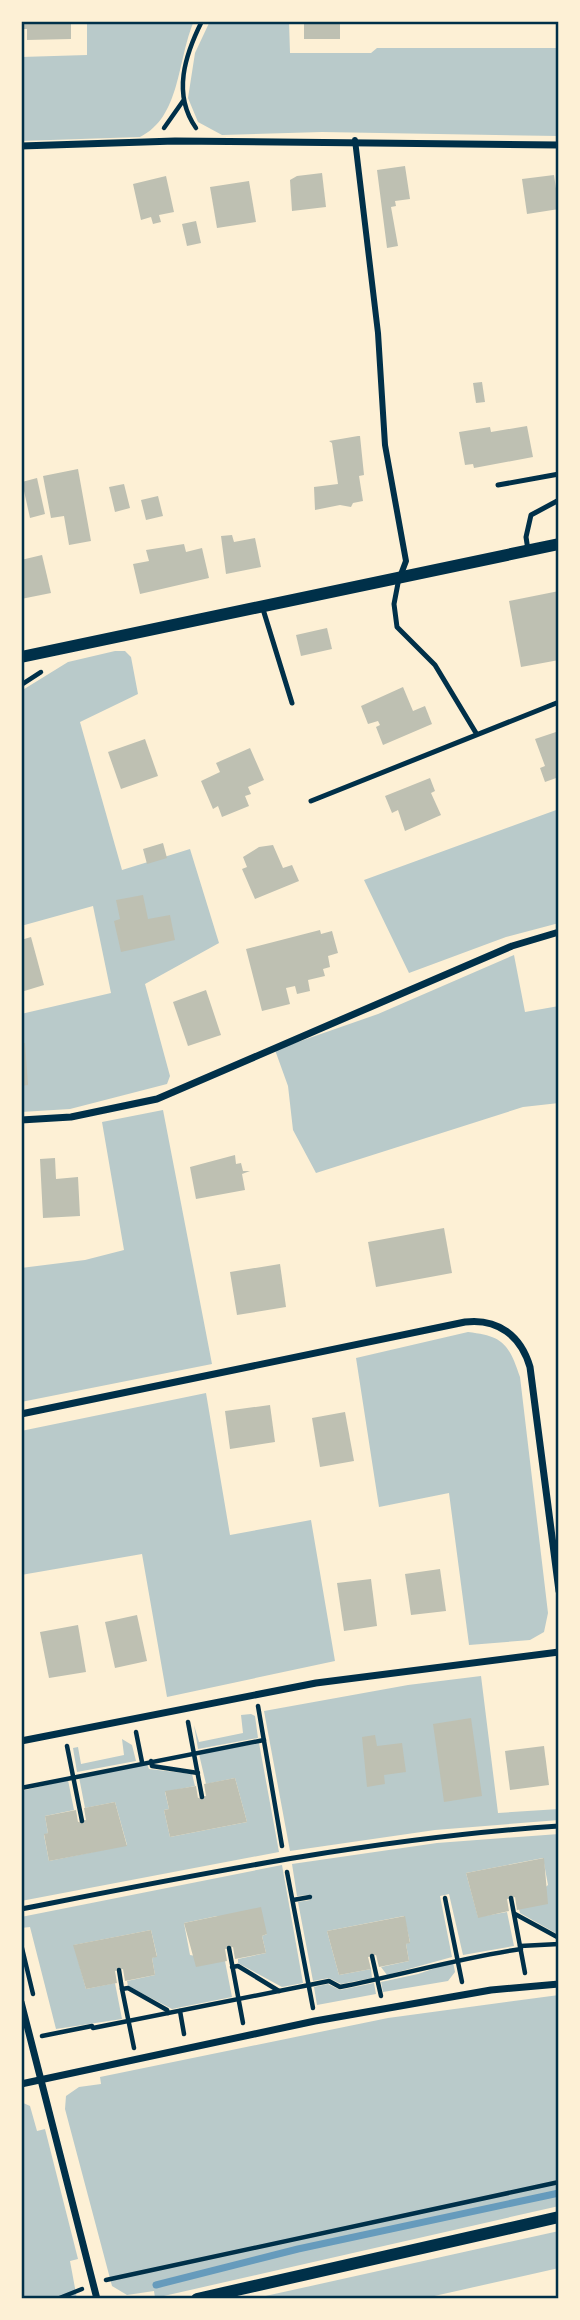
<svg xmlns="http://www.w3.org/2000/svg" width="580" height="2320" font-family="Barlow,sans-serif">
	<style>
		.green { fill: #b9caca }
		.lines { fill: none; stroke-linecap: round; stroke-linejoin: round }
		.stream { stroke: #669bbc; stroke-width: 7 }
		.building { fill: #bec0b2 }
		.path { stroke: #003049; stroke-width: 4.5 }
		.service { stroke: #003049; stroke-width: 5 }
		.pedestrian { stroke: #003049; stroke-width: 6 }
		.minor { stroke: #003049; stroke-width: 7 }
		.tertiary { stroke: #003049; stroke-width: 12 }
		.neatline { fill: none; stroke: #003049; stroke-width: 2.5 }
	</style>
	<rect width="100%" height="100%" fill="#fdf0d5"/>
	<g class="green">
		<path d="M87 21H194C177 60 181 117 140 137L21 141V57L87 55Z"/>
		<polygon points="210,21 289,21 290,53 371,53 377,48 559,48 559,136 322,132 222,135 198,122 188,98 195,53"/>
		<polygon points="115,651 125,651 131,657 138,694 80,722 122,870 190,849 219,943 145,984 170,1076 167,1084 70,1109 21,1112 21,1014 111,993 93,906 21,926 21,691 68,662"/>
		<polygon points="559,809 559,923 506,937 409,973 364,880"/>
		<polygon points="514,955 525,1012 559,1006 559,1103 523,1107 316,1173 293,1130 288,1086 275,1050 378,1014"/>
		<polygon points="163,1110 212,1364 21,1402 21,1268 85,1260 124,1250 102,1122"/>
		<path d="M468 1332C503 1336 509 1344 520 1377L548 1613 544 1632 530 1640 469 1645 449 1493 379 1507 356 1358Z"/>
		<polygon points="206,1393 230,1535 311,1520 335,1661 167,1697 142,1554 21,1575 21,1431"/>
		<polygon points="481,1676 498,1813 559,1809 559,1820 435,1830 290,1851 264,1711 408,1685"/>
		<polygon points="251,1714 255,1716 258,1738 198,1749 194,1725 199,1742 243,1733 241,1715"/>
		<polygon points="122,1739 132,1745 136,1761 77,1772 73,1748 78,1747 81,1764 124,1755"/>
		<polygon points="259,1743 279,1852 21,1901 21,1791 68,1780 74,1810 45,1816 48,1833 44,1835 49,1861 127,1845 115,1802 85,1808 79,1777 147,1764 149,1769 192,1774 195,1786 165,1792 169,1809 164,1810 170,1837 247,1822 235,1778 206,1784 199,1754"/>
		<polygon points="559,1834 559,1935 520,1913 519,1909 548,1885 543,1858 466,1873 478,1917 507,1912 514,1946 463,1955 449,1894 440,1896 452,1957 387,1975 381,1967 409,1961 406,1944 410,1942 404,1916 327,1931 339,1975 371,1969 372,1978 341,1984 329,1978 313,1981 298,1902 310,1900 310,1895 297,1896 292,1864 437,1843"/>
		<polygon points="282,1865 303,1983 282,1987 238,1963 238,1959 266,1953 262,1936 267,1934 217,1916 184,1923 190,1955 225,1961 232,1997 172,2009 128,1986 127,1981 155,1975 152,1958 157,1956 151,1930 74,1945 86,1989 115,1983 122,2019 56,2029 30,1927 21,1928 21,1917"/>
		<polygon points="453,1962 455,1972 448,1981 383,1992 381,1982 418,1974"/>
		<polygon points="374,1983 376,1994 317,2005 314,1987 328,1984 340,1990"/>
		<polygon points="559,1995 559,2206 155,2298 154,2291 127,2295 112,2286 65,2109 66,2096 79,2087 101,2084 100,2077 388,2018"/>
		<polygon points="21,2102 30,2106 37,2131 45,2129 78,2259 70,2261 77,2299 21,2299"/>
		<polygon points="559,2231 559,2268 421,2299 252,2299"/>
	</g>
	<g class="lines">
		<polyline class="stream" points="156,2285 298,2249 559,2193"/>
	</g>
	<g class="building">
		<polygon points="21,21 71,21 71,39 27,40 27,29 21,29"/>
		<rect x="304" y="21" width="36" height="18"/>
		<polygon points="405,166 410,199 395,201 396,206 391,207 398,246 387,248 377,170"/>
		<polygon points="322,173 326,207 292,211 290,180 297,176"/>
		<polygon points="554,175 559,209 527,214 522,179"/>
		<polygon points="166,176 174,212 159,215 161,222 153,224 151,217 141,220 133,184"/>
		<polygon points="249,181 256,222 217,228 210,187"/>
		<polygon points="196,221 201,243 187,246 182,224"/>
		<polygon points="482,382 485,402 476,403 473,383"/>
		<polygon points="527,426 533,457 474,468 473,464 465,465 459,432 490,427 491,432"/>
		<polygon points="358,436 360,436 364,475 359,476 363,501 353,503 351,507 340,505 315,510 314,487 338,484 332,443 329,441"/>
		<polygon points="78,469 91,541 69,545 64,516 51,518 43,476"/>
		<polygon points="37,478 45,514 30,518 22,482"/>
		<polygon points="124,484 130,508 115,512 109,487"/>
		<polygon points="158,496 163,516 146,520 141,500"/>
		<polygon points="232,535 234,542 255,538 261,567 226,574 221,536"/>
		<polygon points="184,544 186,552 202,548 209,578 140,594 133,564 149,561 146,550"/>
		<polygon points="42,555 51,593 21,599 21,560"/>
		<polygon points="559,591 559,660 521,667 509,601"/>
		<polygon points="327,628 332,649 301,656 296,635"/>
		<polygon points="403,687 413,711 425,706 432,724 383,745 376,727 380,725 378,721 368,724 361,706"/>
		<polygon points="559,731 559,777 545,782 540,768 545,766 535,739"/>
		<polygon points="145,739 158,776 121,789 108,752"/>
		<polygon points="250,748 264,780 248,787 251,794 245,796 249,806 222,817 218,806 213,809 201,781 220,772 216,763"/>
		<polygon points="430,778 435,791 431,793 441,815 405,831 398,810 392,813 385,796"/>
		<polygon points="163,843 167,858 147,864 143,849"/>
		<polygon points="273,845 283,868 292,865 299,881 255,899 242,869 247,867 243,857 259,847"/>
		<polygon points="143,895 148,919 170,915 175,940 121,952 114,921 120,919 116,900"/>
		<polygon points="320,930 321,934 332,931 338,953 328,956 330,967 323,969 325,976 308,980 310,991 297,994 295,986 286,988 290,1004 262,1011 246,949"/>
		<polygon points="31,937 44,985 21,992 21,940"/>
		<polygon points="206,990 221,1035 188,1046 173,1002"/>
		<polygon points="21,1043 25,1043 28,1085 21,1086"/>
		<polygon points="235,1155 236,1164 241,1163 243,1171 250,1171 242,1174 245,1190 196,1199 190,1167"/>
		<polygon points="55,1158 56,1179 78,1177 80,1216 43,1218 40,1159"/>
		<polygon points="444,1228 452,1273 376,1287 368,1242"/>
		<polygon points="280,1264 286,1307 237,1315 230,1272"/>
		<polygon points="270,1405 275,1442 230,1449 225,1411"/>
		<polygon points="345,1412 354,1461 320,1467 312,1418"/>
		<polygon points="440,1569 446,1611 411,1615 405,1574"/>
		<polygon points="371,1579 377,1626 344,1631 337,1583"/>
		<polygon points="137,1615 147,1661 115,1668 105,1622"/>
		<polygon points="78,1625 86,1672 49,1678 40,1632"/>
		<polygon points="471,1718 482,1796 444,1802 433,1724"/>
		<polygon points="375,1735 377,1746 402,1743 406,1772 384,1775 385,1784 367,1787 362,1737"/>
		<polygon points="544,1746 549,1785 510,1790 505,1751"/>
		<polygon points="235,1778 247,1822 170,1837 164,1810 169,1809 165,1791 196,1786 198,1798 206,1796 204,1784"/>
		<polygon points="115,1802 127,1846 49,1861 44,1834 48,1833 45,1816 76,1810 78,1822 86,1820 84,1808"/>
		<polygon points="544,1858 548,1904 517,1910 515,1897 507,1899 509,1911 478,1918 466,1873"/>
		<polygon points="261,1907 267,1934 262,1936 266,1953 235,1959 233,1947 225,1949 227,1961 196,1967 184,1923"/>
		<polygon points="405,1916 410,1943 406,1944 409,1961 379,1967 376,1955 368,1957 371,1969 339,1975 327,1931"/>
		<polygon points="151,1930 157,1957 152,1958 155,1975 125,1981 123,1969 115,1971 117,1983 86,1989 73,1945"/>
	</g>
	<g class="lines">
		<g class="path">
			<polyline points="164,128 183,101"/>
			<path d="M196 128C172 94 185 55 202 21"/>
			<polyline points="21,685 41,672"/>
			<polyline points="258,1706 282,1846"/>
			<polyline points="188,1722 202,1797"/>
			<polyline points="136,1732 142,1762"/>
			<polyline points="67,1746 82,1821"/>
			<polyline points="151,1761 152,1766 198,1773"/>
			<polyline points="21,1788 264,1740"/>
			<polyline points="287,1872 313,2008"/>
			<polyline points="445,1898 462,1982"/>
			<polyline points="511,1898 525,1973"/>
			<polyline points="293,1900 310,1897"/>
			<polyline points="515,1914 559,1938"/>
			<polyline points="21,1944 33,1994"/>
			<polyline points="520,1946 559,1944"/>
			<polyline points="229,1948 243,2023"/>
			<polyline points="372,1956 381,1996"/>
			<polyline points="232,1967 238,1966 279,1991"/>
			<polyline points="119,1970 122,1989 128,1988 167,2010 168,2013"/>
			<polyline points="122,1989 134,2048"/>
			<polyline points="180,2011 184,2034"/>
			<path d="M42 2036 92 2026 93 2028 329 1981 340 1987C401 1975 460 1958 521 1949"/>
			<polyline points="106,2280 559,2182"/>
			<polyline points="57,2299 82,2289"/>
		</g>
		<g class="service">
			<polyline points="498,485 559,474"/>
			<polyline points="528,550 526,537 531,515 559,500"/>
			<polyline points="399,578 394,604 397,627 435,665 476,733"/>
			<polyline points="262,606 292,703"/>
			<polyline points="311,801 559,702"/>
			<path d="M21 1909C200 1874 377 1838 559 1826"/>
		</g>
		<polyline class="pedestrian" points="355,140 378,333 385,445 406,561 400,577"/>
		<g class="minor">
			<polyline points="21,146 175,141 559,145"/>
			<polyline points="21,1120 71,1117 157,1099 512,946 559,932"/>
			<path d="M21 1414 465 1322C498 1318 521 1336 530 1367L559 1591"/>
			<polyline points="21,1741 316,1683 559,1652"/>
			<polyline points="21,2002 97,2299"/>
			<polyline points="21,2084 315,2021 491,1990 559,1984"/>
		</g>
		<g class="tertiary">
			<polyline points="21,657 559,544"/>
			<polyline points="197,2299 559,2217"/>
		</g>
	</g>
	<rect width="580" height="2320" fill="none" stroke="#fdf0d5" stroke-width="46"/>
	<rect x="23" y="23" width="534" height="2274" class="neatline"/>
</svg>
